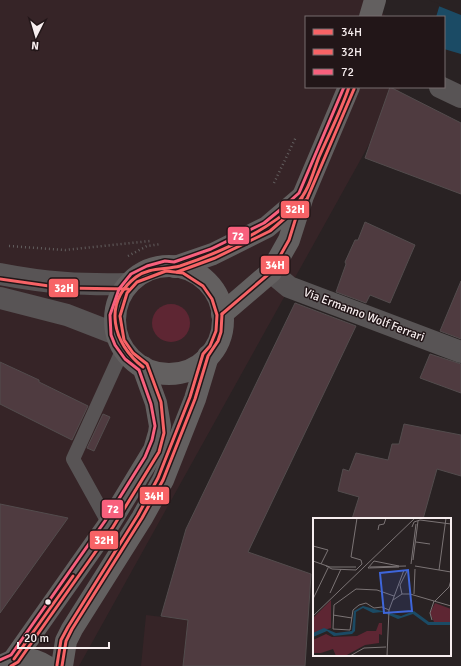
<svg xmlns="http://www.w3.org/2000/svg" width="461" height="666" font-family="Signika,sans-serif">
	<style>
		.built { fill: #362427 }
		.green { fill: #5e2633 }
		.water { fill: #1b4b65 }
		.pier { fill: #292223 }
		.building { fill: #4f3b40; stroke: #534c4d }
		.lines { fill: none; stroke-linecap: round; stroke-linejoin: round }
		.path { stroke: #625e5e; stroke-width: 2.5; stroke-dasharray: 1 3; stroke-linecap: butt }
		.lane { stroke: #585455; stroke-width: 14 }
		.street { stroke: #585455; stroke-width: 22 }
		.secondary { stroke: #636060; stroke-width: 22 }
		.bus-1-casing { stroke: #221618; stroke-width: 6 }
		.bus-2-casing { stroke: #221618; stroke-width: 6 }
		.bus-3-casing { stroke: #221618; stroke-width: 6 }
		.bus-1 { stroke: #f76366; stroke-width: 3 }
		.bus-2 { stroke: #f76366; stroke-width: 3 }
		.bus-3 { stroke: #f8607d; stroke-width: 3 }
		.bus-dot { fill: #f7eeef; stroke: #221618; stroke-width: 1.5 }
		.labels { text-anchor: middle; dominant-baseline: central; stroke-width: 3; stroke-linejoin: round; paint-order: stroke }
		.street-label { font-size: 12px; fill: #f7eeef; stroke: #221618 }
		.inset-road { fill: none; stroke: #7b7475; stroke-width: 1 }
		.view { fill: #3e66db; fill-opacity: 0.15; stroke: #3e66db; stroke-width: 2 }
		.inset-edge { fill: none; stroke: #f7eeef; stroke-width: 2 }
		.line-badge { stroke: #221618; stroke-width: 1.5 }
		.badge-label { font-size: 11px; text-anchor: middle; font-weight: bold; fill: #fff }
	</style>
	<rect width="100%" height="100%" fill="#292223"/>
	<g class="built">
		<polygon points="0,0 424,0 423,17 306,17 306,87 401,87 79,666 0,666"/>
		<polygon points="146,615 188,620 183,666 141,666"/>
	</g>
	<circle class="green" cx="171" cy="323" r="19"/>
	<polygon class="water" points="426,1 461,15 461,54 444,49 444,17 390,17"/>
	<polygon class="pier" points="366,0 429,0 440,4 436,17 387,17"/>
	<g class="building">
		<polygon points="390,87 461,123 461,194 365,158"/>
		<polygon points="365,222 415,245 390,303 370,295 366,303 336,292 346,264 345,262 355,240 358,240"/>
		<polygon points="461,281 461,339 440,331"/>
		<polygon points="295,303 356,326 248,552 311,574 305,666 183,666 188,620 161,616 186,529"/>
		<polygon points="430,354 461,364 461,393 420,378"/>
		<polygon points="0,362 39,380 39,382 88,406 72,440 0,404"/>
		<polygon points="103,414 110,417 94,451 87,448"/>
		<polygon points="404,424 461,435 461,476 437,469 423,519 352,519 359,497 338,491 343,469 349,471 356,453 388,460 392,444 399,444"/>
		<polygon points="0,504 68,518 0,613"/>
	</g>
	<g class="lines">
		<g class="path">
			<polyline points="274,183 296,137"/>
			<polyline points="9,246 65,250 150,241"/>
			<polyline points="128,256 147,246 161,244"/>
		</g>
		<polyline class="lane" points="109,524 73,459 123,349"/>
		<g class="street">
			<polyline points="440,87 461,97"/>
			<polyline points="271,272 289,287 461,352"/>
			<path d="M0 274C46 283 81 285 128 284"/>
			<polyline points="0,298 67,315 116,334"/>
		</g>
		<g class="secondary">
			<polyline points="370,17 375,0"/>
			<circle cx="169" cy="320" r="54"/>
			<polyline points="175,267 213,254 267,227 302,197"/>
			<polyline points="222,314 271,272 289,240 303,196 349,87"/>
			<polyline points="14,659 109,524 154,450 159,433 160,426 156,403 143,367"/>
			<path d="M3 665C18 657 31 656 46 666"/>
			<polyline points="62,666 66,641 72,629 142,518 163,480 195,399 208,356"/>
		</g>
		<defs>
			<g id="bus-1">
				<polyline points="222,314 271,272 289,240 302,198"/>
				<path d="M143 367C113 344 102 303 136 277 149 267 165 270 180 266 222 252 264 233 297 203 309 191 313 172 319 157 329 134 341 111 349 87"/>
				<polyline points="14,659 73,576"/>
				<polyline points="62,666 66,641 72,629 142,518 163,480 195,399 208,356 218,341 221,332 222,314"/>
			</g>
			<g id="bus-2">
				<polyline points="177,272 215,258 270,231 307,199 354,89"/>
				<polyline points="0,279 63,288 128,289"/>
				<polyline points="11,666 18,662 113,527 159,452 164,433 161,402 147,364 133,353 124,340 120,316 127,293 137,282 166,271 183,273 203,286 212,299 217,315 216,331 210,346 203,354 190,397 158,478 138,515 68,627 61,640 57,665"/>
			</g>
			<polyline id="bus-3" points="0,660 11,655 105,521 145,457 152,440 155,426 151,404 139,370 125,359 115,345 111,335 110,315 119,289 131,274 147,266 165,261 174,262 211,249 264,223 280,210 299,193 344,87"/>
		</defs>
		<use href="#bus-1" class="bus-1-casing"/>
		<use href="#bus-2" class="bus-2-casing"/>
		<use href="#bus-3" class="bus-3-casing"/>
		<use href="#bus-1" class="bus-1"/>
		<use href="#bus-2" class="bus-2"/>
		<use href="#bus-3" class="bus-3"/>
	</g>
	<circle class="bus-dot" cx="48" cy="602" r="3.5"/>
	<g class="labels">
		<g class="street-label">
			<text transform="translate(364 315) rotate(21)">Via Ermanno Wolf Ferrari</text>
		</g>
	</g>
	<g transform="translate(313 518)">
		<rect width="138" height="138" fill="#292223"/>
		<path d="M18 82V110L0 115V100ZM122 85 138 91V104H121L117 95ZM66 105H69V117L66 116V125L52 127 32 138H23L20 131 8 135H0V122L13 116 19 119 44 118 54 113H63Z" fill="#5e2633"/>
		<path d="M50 88 88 98 101 93 116 104H138V107H115L100 96 85 101 69 94 60 95 50 90 43 94 42 113 39 116 21 118 14 113 0 119V115L11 110 23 115 39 113 41 93Z" fill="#1b4b65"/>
		<path class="inset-road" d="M99 9 101 4 107 2 138 6M65 12 66 7 71 6 73 0M103 24 117 26M0 28 15 32 8 46M100 42 105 3M0 43 17 49H43M98 46 103 6M13 48 19 51 43 52 49 46 48 42 38 39 44 0M86 48 61 43 55 50 86 49M102 48 138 54M57 49 93 48M126 52 133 0M17 75 28 51M89 76 87 67 94 53M101 76 102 51M0 81 15 50M80 82 89 76H97L138 88M122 83 136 69 138 62M76 92 69 89 61 90 53 85 46 87 40 92 37 112 20 111 21 87 43 71 64 72 81 78M20 97 39 100M0 98 102 0M119 102 117 95 121 83M37 138 51 130 73 129M74 138 76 92 91 52"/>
		<path class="view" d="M95 52 99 93 71 95 67 55Z"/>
		<rect width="138" height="138" class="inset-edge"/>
	</g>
	<g class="line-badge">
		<rect x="280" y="200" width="30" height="19" rx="4" fill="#f76366"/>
		<rect x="227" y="226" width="23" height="19" rx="4" fill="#f8607d"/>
		<rect x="260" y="255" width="30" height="20" rx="4" fill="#f76366"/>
		<rect x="48" y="278" width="31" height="20" rx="4" fill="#f76366"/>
		<rect x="139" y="486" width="31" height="19" rx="4" fill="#f76366"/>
		<rect x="101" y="499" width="23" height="20" rx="4" fill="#f8607d"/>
		<rect x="89" y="530" width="30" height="20" rx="4" fill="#f76366"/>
	</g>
	<g class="badge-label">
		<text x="295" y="213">32H</text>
		<text x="238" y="240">72</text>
		<text x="275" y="269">34H</text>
		<text x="64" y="292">32H</text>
		<text x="154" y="500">34H</text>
		<text x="113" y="513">72</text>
		<text x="104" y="544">32H</text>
	</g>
	<rect x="305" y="16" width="140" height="72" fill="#221618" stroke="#776c6e"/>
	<rect x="313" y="29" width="20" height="6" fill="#f76366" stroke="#776c6e"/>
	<text x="341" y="36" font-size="12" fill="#f7eeef">34H</text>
	<rect x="313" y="49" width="20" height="6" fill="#f76366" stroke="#776c6e"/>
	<text x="341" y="56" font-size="12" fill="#f7eeef">32H</text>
	<rect x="313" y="69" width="20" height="6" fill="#f8607d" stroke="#776c6e"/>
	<text x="341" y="76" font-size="12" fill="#f7eeef">72</text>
	<g transform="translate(36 36) rotate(185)" stroke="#221618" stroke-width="3" paint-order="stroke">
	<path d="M0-3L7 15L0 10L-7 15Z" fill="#f7eeef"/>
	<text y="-6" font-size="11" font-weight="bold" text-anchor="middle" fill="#f7eeef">N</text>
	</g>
	<path d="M18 642v6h91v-6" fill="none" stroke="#f7eeef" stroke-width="2"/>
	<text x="24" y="642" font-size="12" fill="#f7eeef" stroke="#221618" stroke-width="3" paint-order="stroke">20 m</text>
</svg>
